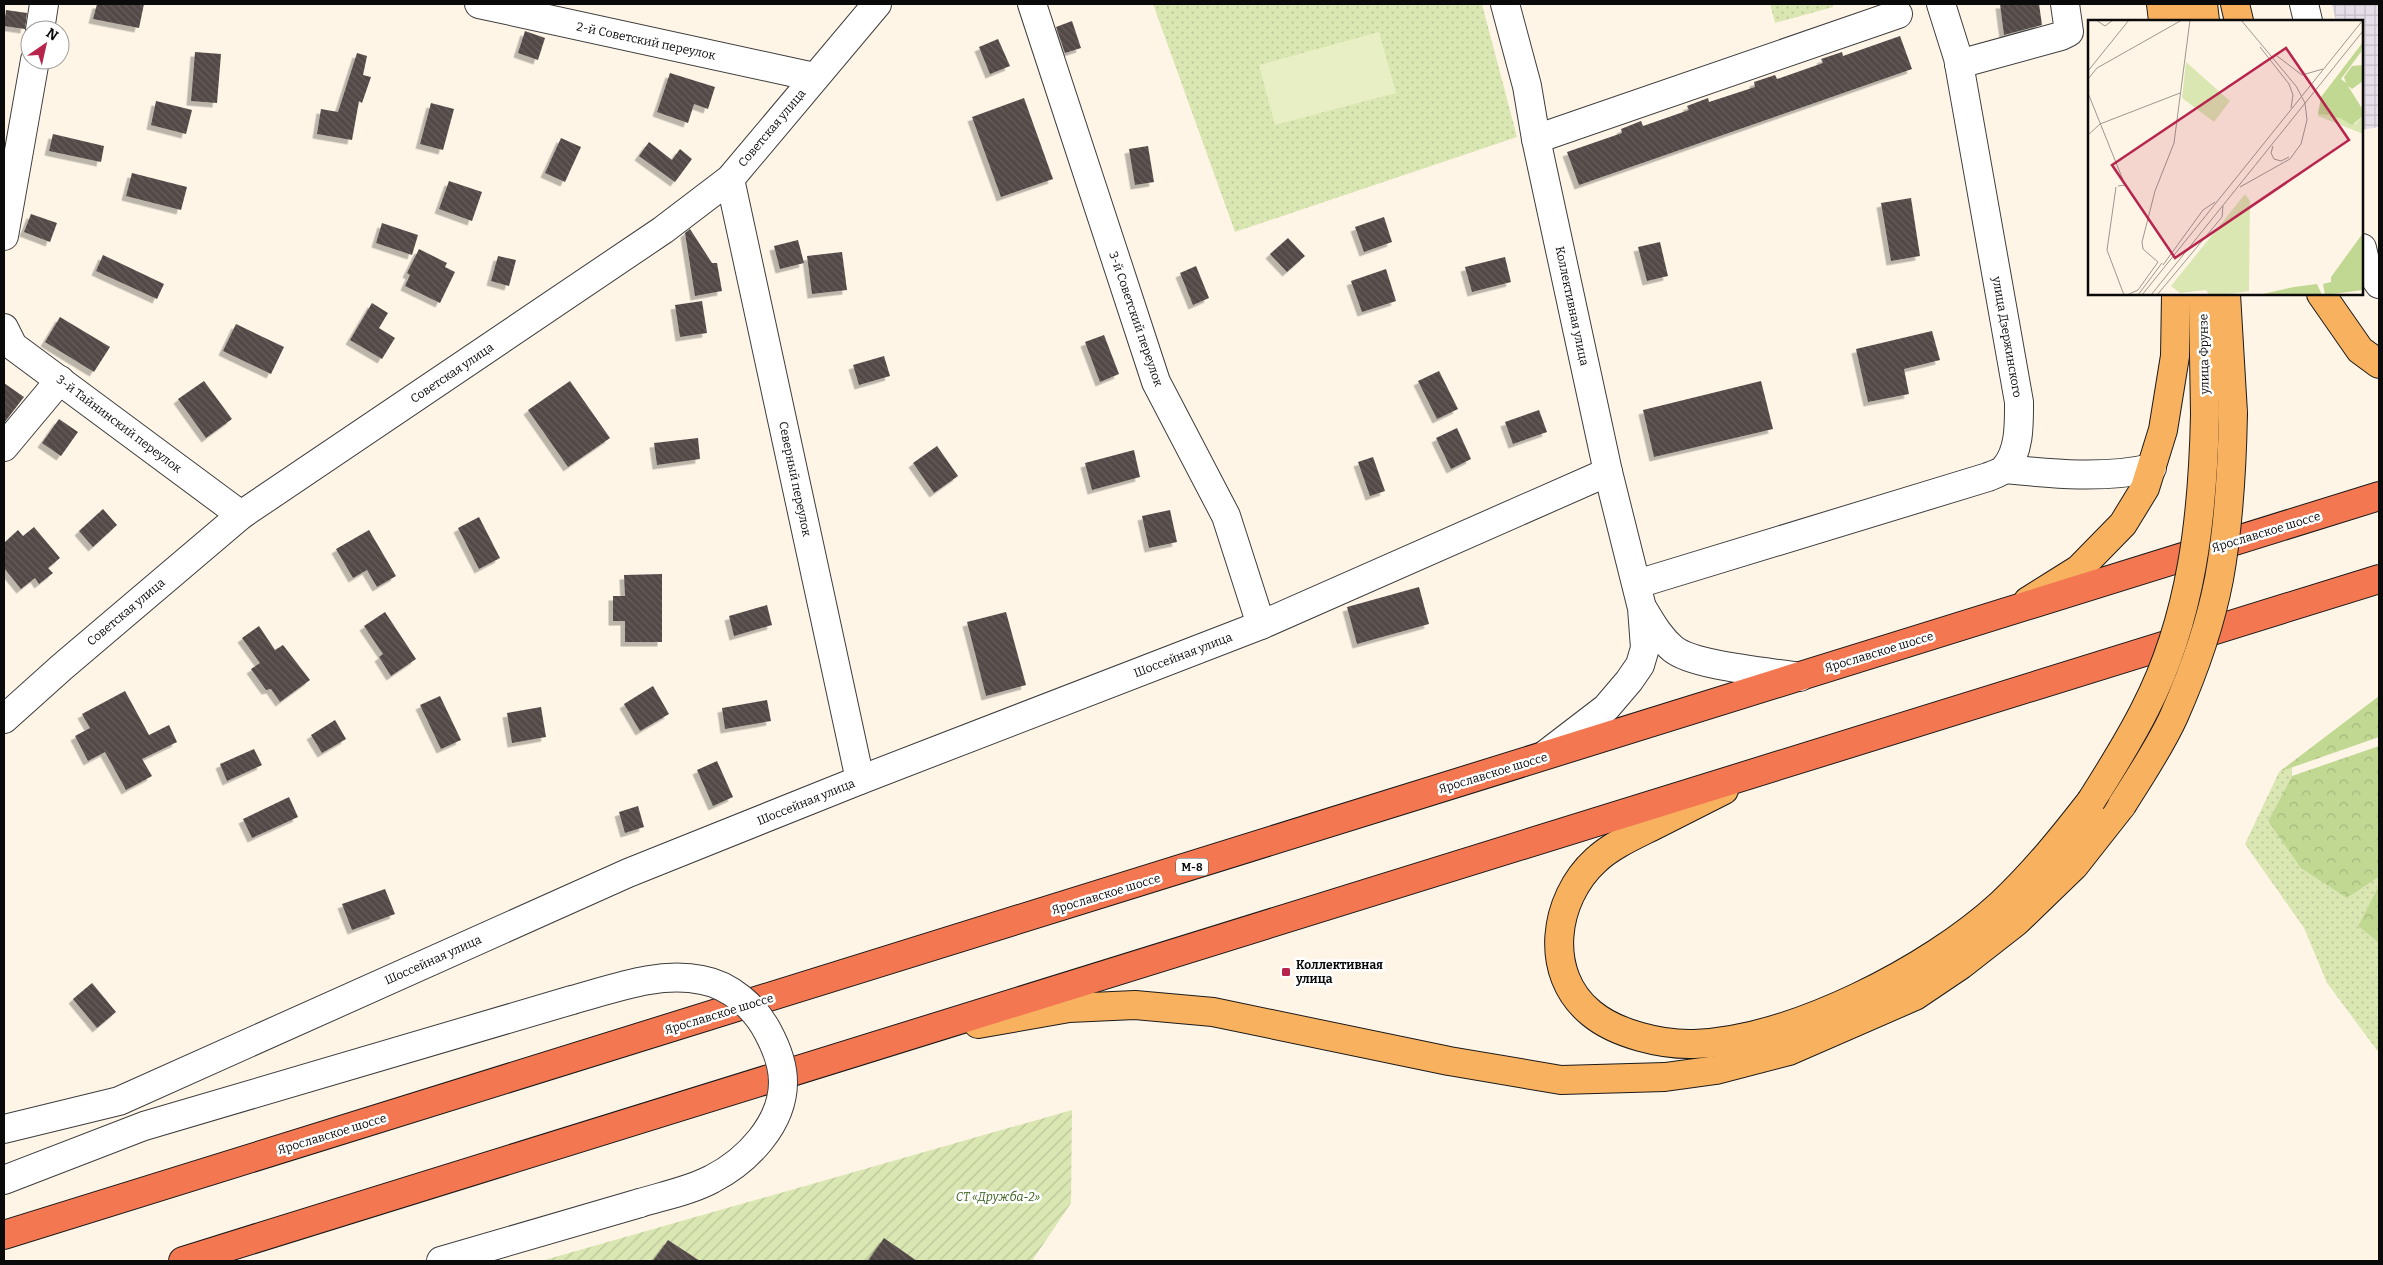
<svg xmlns="http://www.w3.org/2000/svg" width="2383" height="1265" font-family="Bitter,serif">
	<style>
		.industrial { fill: url(#industrial-grid) }
		.grass { fill: url(#grass-dots) }
		.forest { fill: url(#forest-crowns) }
		.garden { fill: url(#garden-furrows) }
		.pitch { fill: #e9efc4 }
		.building { fill: url(#building-back-hatch); filter: url(#shadow) }
		.lines { fill: none; stroke-linecap: round; stroke-linejoin: round }
		.minor-casing { stroke: #3d3d3d; stroke-width: 30 }
		.major-casing { stroke: #1b1b1b; stroke-width: 30 }
		.highway-casing { stroke: #1b1b1b; stroke-width: 30 }
		.minor { stroke: #fff; stroke-width: 28 }
		.major { stroke: #f8b15e; stroke-width: 28 }
		.highway { stroke: #f37751; stroke-width: 28 }
		.minor-bridge-casing { stroke: #3d3d3d; stroke-width: 30; stroke-linecap: butt }
		.major-bridge-casing { stroke: #1b1b1b; stroke-width: 30; stroke-linecap: butt }
		.minor-bridge { stroke: #fff; stroke-width: 28 }
		.major-bridge { stroke: #f8b15e; stroke-width: 28 }
		.poi-dot { fill: #b7254c; stroke: #fff; stroke-width: 2 }
		.labels { text-anchor: middle; dominant-baseline: central; stroke-width: 5; stroke-linejoin: round; paint-order: stroke }
		.shield { fill: #fff; stroke: #545454; stroke-width: 1 }
		.shield-label { font-size: 11px; font-weight: bold; fill: #0a0a0a }
		.street-label { font-size: 12px; fill: #0a0a0a; stroke: #fff }
		.poi-label { font-size: 12px; font-weight: bold; fill: #0a0a0a; stroke: #fff; text-anchor: start }
		.park-label { font-size: 12px; font-style: italic; fill: #39601c; stroke: #fff }
		.inset-road { fill: none; stroke: #9d978f; stroke-width: 1 }
		.view { fill: #b7254c; fill-opacity: 0.15; stroke: #b7254c; stroke-width: 2.5 }
		.inset-edge { fill: none; stroke: #0a0a0a; stroke-width: 2.5 }
	</style>
	<defs>
		<pattern id="industrial-grid" width="8" height="8" patternUnits="userSpaceOnUse" patternTransform="scale(1.25)"><rect width="8" height="8" fill="#e6dee9"/><path d="M0 4h8M4 0v8" fill="none" stroke="#c4bdc6"/></pattern>
		<pattern id="grass-dots" width="8" height="8" patternUnits="userSpaceOnUse" patternTransform="scale(1.25)"><rect width="8" height="8" fill="#dae7b3"/><path d="M2 2h.1M6 6h.1" fill="none" stroke="#bac599" stroke-width="1.8" stroke-linecap="round"/></pattern>
		<pattern id="forest-crowns" width="20" height="18" patternUnits="userSpaceOnUse" patternTransform="scale(1.25)"><rect width="20" height="18" fill="#c1d892"/><path d="M2 6a3 3 0 1 1 6 0M12 15a3 3 0 1 1 6 0" fill="none" stroke="#a4b87d"/></pattern>
		<pattern id="garden-furrows" width="10" height="10" patternUnits="userSpaceOnUse" patternTransform="scale(1.25)"><rect width="10" height="10" fill="#dae7b3"/><path d="M-1 1l2-2M0 10L10 0M9 11l2-2" fill="none" stroke="#bac599"/></pattern>
		<pattern id="building-back-hatch" width="6" height="6" patternUnits="userSpaceOnUse" patternTransform="scale(1.25)"><rect width="6" height="6" fill="#524947"/><path d="M-1 5l2 2M0 0l6 6M5-1l2 2" fill="none" stroke="#665f5d"/></pattern>
		<filter id="shadow"><feDropShadow dx="-4.5" dy="4.5" stdDeviation="0" flood-color="#0004"/></filter>
	</defs>
	<rect width="100%" height="100%" fill="#fff5e7"/>
	<polygon class="industrial" points="2332,4 2379,4 2379,127 2362,130 2362,21 2336,21"/>
	<g class="grass">
		<polygon points="1153,4 1482,4 1517,137 1235,232"/>
		<polygon points="1770,4 1833,4 1833,7 1775,23"/>
		<polygon points="2292,767 2292,776 2268,821 2347,898 2379,877 2379,885 2358,926 2379,943 2379,1053 2327,983 2304,928 2245,844 2279,772"/>
	</g>
	<g class="forest">
		<polygon points="2379,696 2379,737 2279,772"/>
		<polygon points="2379,746 2379,877 2347,898 2301,868 2268,821 2292,776"/>
		<polygon points="2379,885 2379,943 2358,926"/>
	</g>
	<polygon class="garden" points="1072,1110 1071,1203 1032,1261 541,1261"/>
	<polygon class="pitch" points="1379,32 1396,93 1275,125 1259,65"/>
	<g class="building">
		<polygon points="97,4 144,4 139,28 93,19"/>
		<polygon points="2000,4 2039,4 2042,25 2004,35"/>
		<polygon points="6,10 27,13 25,29 4,26"/>
		<polygon points="1072,21 1081,48 1065,53 1056,27"/>
		<polygon points="525,31 545,38 538,60 518,53"/>
		<polygon points="1900,36 1912,69 1579,185 1567,152 1622,133 1621,129 1641,121 1643,126 1689,110 1687,106 1708,98 1709,102 1755,87 1754,82 1775,75 1777,79 1823,63 1821,59 1842,52 1843,56"/>
		<polygon points="998,39 1010,66 990,74 979,47"/>
		<polygon points="195,52 221,54 217,103 191,101"/>
		<polygon points="357,53 367,56 363,75 371,77 362,103 359,101 352,140 317,134 321,109 338,112"/>
		<polygon points="670,73 715,87 708,109 694,104 688,123 657,112"/>
		<polygon points="1024,98 1053,179 1001,197 972,117"/>
		<polygon points="156,101 192,110 186,134 151,125"/>
		<polygon points="431,103 454,109 443,150 420,144"/>
		<polygon points="53,134 104,146 101,162 49,151"/>
		<polygon points="561,138 581,147 565,182 545,173"/>
		<polygon points="649,142 672,160 680,149 692,159 675,182 639,156"/>
		<polygon points="1148,146 1154,182 1135,185 1129,149"/>
		<polygon points="132,173 187,187 181,210 126,196"/>
		<polygon points="449,181 482,192 472,221 439,209"/>
		<polygon points="1911,198 1920,256 1891,261 1881,203"/>
		<polygon points="31,214 57,223 50,242 24,232"/>
		<polygon points="1384,217 1392,242 1364,252 1355,227"/>
		<polygon points="382,223 418,235 412,255 376,243"/>
		<polygon points="690,229 712,263 717,263 722,291 695,296 685,233"/>
		<polygon points="1288,238 1305,256 1287,272 1270,254"/>
		<polygon points="798,240 804,263 780,269 774,246"/>
		<polygon points="1660,242 1668,276 1647,281 1638,247"/>
		<polygon points="419,249 447,263 445,267 455,272 440,303 405,286 410,275 407,273"/>
		<polygon points="842,252 847,290 812,294 807,256"/>
		<polygon points="103,255 164,284 157,299 96,271"/>
		<polygon points="498,256 516,260 509,286 491,281"/>
		<polygon points="1505,257 1511,282 1472,292 1465,267"/>
		<polygon points="1196,266 1209,298 1193,305 1180,273"/>
		<polygon points="1386,269 1396,301 1362,312 1351,281"/>
		<polygon points="702,301 707,333 680,337 675,305"/>
		<polygon points="372,303 388,313 379,328 395,338 382,359 350,340"/>
		<polygon points="60,317 110,347 94,372 45,342"/>
		<polygon points="236,324 284,347 271,374 223,351"/>
		<polygon points="1932,331 1940,360 1904,369 1909,394 1868,402 1856,349"/>
		<polygon points="1104,335 1119,374 1100,382 1085,342"/>
		<polygon points="884,356 890,376 859,385 853,365"/>
		<polygon points="1439,371 1458,409 1437,419 1418,381"/>
		<polygon points="204,381 232,419 206,438 178,399"/>
		<polygon points="570,381 610,438 568,467 528,410"/>
		<polygon points="1761,381 1773,429 1654,457 1643,410"/>
		<polygon points="4,383 24,397 4,423"/>
		<polygon points="1539,410 1547,432 1513,444 1505,422"/>
		<polygon points="59,419 78,432 61,456 42,443"/>
		<polygon points="1457,428 1471,459 1451,469 1436,438"/>
		<polygon points="698,438 700,459 657,465 654,443"/>
		<polygon points="937,446 958,476 934,493 913,463"/>
		<polygon points="1134,450 1140,477 1092,490 1085,463"/>
		<polygon points="1373,457 1385,491 1370,496 1358,462"/>
		<polygon points="103,509 117,525 93,547 79,531"/>
		<polygon points="1170,510 1177,542 1149,548 1142,516"/>
		<polygon points="479,517 500,558 479,569 458,528"/>
		<polygon points="34,527 60,558 48,568 53,573 39,584 35,578 21,589 4,568 4,543 18,530 23,536"/>
		<polygon points="369,530 396,576 377,587 367,570 353,578 336,549"/>
		<polygon points="662,574 662,642 625,642 625,621 613,621 613,596 625,596 624,575"/>
		<polygon points="1419,587 1429,624 1357,644 1347,607"/>
		<polygon points="767,605 772,625 734,636 729,616"/>
		<polygon points="385,612 416,659 391,676 379,657 383,654 364,626"/>
		<polygon points="1006,612 1026,685 986,696 967,622"/>
		<polygon points="259,626 275,650 283,645 310,680 280,702 271,689 266,690 251,669 260,663 242,638"/>
		<polygon points="653,686 669,714 640,731 624,704"/>
		<polygon points="125,691 149,735 169,725 177,742 142,759 152,776 126,790 105,752 88,761 75,736 90,728 82,714"/>
		<polygon points="440,696 461,740 441,749 420,705"/>
		<polygon points="767,700 771,721 725,729 722,708"/>
		<polygon points="541,707 546,737 512,743 507,713"/>
		<polygon points="335,720 346,739 322,753 311,735"/>
		<polygon points="254,749 262,765 227,781 220,764"/>
		<polygon points="717,761 733,797 713,806 697,770"/>
		<polygon points="289,797 298,817 252,838 243,819"/>
		<polygon points="638,806 644,827 625,833 619,812"/>
		<polygon points="385,889 395,914 352,930 342,904"/>
		<polygon points="92,983 116,1012 97,1028 73,999"/>
		<polygon points="884,1238 917,1261 868,1261"/>
		<polygon points="668,1240 700,1261 653,1261"/>
	</g>
	<g class="lines">
		<defs>
			<g id="minor">
				<polyline points="479,4 814,77"/>
				<polyline points="1032,4 1156,382 1226,516 1261,625"/>
				<polyline points="1505,4 1527,86 1536,139 1608,472 1642,608 1645,648 1640,665 1629,681 1606,708 1546,754"/>
				<polyline points="2304,4 2308,21"/>
				<polyline points="40,30 44,4"/>
				<polyline points="1959,64 2061,36 2069,32 2065,4"/>
				<polyline points="1536,139 1898,14"/>
				<polyline points="730,179 860,780"/>
				<polyline points="4,236 35,60"/>
				<polyline points="2362,248 2366,265 2379,284"/>
				<polyline points="4,328 13,346 241,515"/>
				<polyline points="4,447 60,380"/>
				<path d="M2005 469C2054 474 2104 479 2152 468"/>
				<path d="M1637 584 1988 477C1993 475 2002 472 2005 468 2020 451 2019 423 2019 402L1958 58 1941 4"/>
				<path d="M1643 609C1652 624 1660 638 1673 649 1694 666 1770 672 1800 677"/>
				<polyline points="4,719 62,667 241,515 663,230 730,179 877,4"/>
				<polyline points="4,1129 119,1101 628,873 860,780 1261,625 1608,472"/>
				<polyline points="4,1180 144,1126 572,1000"/>
				<polyline points="441,1261 640,1203"/>
			</g>
			<g id="major">
				<polyline points="2161,4 2163,21"/>
				<polyline points="2184,4 2185,21"/>
				<polyline points="2203,4 2205,21"/>
				<polyline points="2235,4 2239,21"/>
				<polyline points="2203,294 2205,414"/>
				<polyline points="2226,294 2233,413"/>
				<polyline points="2321,294 2360,350 2379,364"/>
				<polyline points="2028,601 2079,569 2123,524 2145,488 2163,430 2175,356 2176,294"/>
				<path d="M1724 790C1700 802 1675 815 1651 827 1633 836 1611 846 1596 860 1553 899 1543 974 1591 1013 1616 1034 1662 1045 1694 1044 1793 1040 1929 970 2001 904 2035 872 2063 837 2091 801"/>
				<polyline points="978,1024 1069,1008 1135,1005 1213,1012 1449,1061 1561,1080 1665,1077 1716,1070 1789,1051 1915,996 1961,965 2016,922 2074,866 2122,805"/>
			</g>
			<g id="highway">
				<polyline points="4,1235 2379,496"/>
				<path d="M183 1261C916 1036 1647 805 2379 579"/>
			</g>
		</defs>
		<use href="#minor" class="minor-casing"/>
		<use href="#major" class="major-casing"/>
		<use href="#highway" class="highway-casing"/>
		<use href="#minor" class="minor"/>
		<use href="#major" class="major"/>
		<use href="#highway" class="highway"/>
		<defs>
			<path id="minor-bridge" d="M572 1000C613 989 658 971 702 980 730 985 755 1007 768 1032 776 1047 783 1064 783 1082 783 1124 747 1161 712 1179 692 1190 663 1196 640 1203"/>
			<g id="major-bridge">
				<path d="M2091 801C2110 771 2129 741 2145 709 2192 618 2203 515 2205 414"/>
				<path d="M2122 805C2140 776 2160 747 2174 716 2193 673 2210 626 2219 579 2229 524 2232 468 2233 413"/>
			</g>
		</defs>
		<use href="#minor-bridge" class="minor-bridge-casing"/>
		<use href="#major-bridge" class="major-bridge-casing"/>
		<use href="#minor-bridge" class="minor-bridge"/>
		<use href="#major-bridge" class="major-bridge"/>
	</g>
	<rect class="poi-dot" x="1281" y="967" width="10" height="10" rx="2.5"/>
	<g class="labels">
		<rect class="shield" x="1176" y="858.5" width="32" height="17" rx="4"/>
		<g class="shield-label">
			<text x="1192" y="867">М-8</text>
		</g>
		<g class="street-label">
			<text transform="translate(646 41) rotate(12)">2-й Советский переулок</text>
			<text transform="translate(772 128) rotate(-50)">Советская улица</text>
			<text transform="translate(1572 306) rotate(78)">Коллективная улица</text>
			<text transform="translate(1136 319) rotate(71)">3-й Советский переулок</text>
			<text transform="translate(2007 337) rotate(80)">улица Дзержинского</text>
			<text transform="translate(2204 354) rotate(-91)">улица Фрунзе</text>
			<text transform="translate(452 373) rotate(-34)">Советская улица</text>
			<text transform="translate(119 424) rotate(37)">3-й Тайнинский переулок</text>
			<text transform="translate(795 479) rotate(78)">Северный переулок</text>
			<text transform="translate(2266 532) rotate(-17)">Ярославское шоссе</text>
			<text transform="translate(126 612) rotate(-40)">Советская улица</text>
			<text transform="translate(1879 652) rotate(-17)">Ярославское шоссе</text>
			<text transform="translate(1183 655) rotate(-21)">Шоссейная улица</text>
			<text transform="translate(1493 773) rotate(-17)">Ярославское шоссе</text>
			<text transform="translate(806 802) rotate(-22)">Шоссейная улица</text>
			<text transform="translate(1106 894) rotate(-17)">Ярославское шоссе</text>
			<text transform="translate(433 960) rotate(-24)">Шоссейная улица</text>
			<text transform="translate(719 1014) rotate(-17)">Ярославское шоссе</text>
			<text transform="translate(332 1134) rotate(-17)">Ярославское шоссе</text>
		</g>
		<g class="poi-label">
			<text x="1296" y="965">Коллективная<tspan x="1296" dy="14">улица</tspan></text>
		</g>
		<g class="park-label">
			<text x="998" y="1197">СТ «Дружба-2»</text>
		</g>
	</g>
	<g transform="translate(2088 20)">
		<rect width="275" height="275" fill="#fff5e7"/>
		<path d="M98 42 142 81 126 102 94 78ZM230 89 231 94 242 92 267 104 275 96V114L230 96Z" fill="#dae7b3"/>
		<path d="M275 22 273 32 253 59 258 63 256 57 264 46 275 45V61L264 69 260 66 275 90V96L264 105 252 98 242 97 241 93 240 95 230 94 233 77ZM275 213V270L237 275 235 264 243 262V257ZM229 264 234 275 175 274 206 267Z" fill="#c1d892"/>
		<path d="M157 174 162 181 161 271 133 275H121L118 270 92 273 83 266Z" fill="#dae7b3"/>
		<path class="inset-road" d="M8 0 17 6 25 0M172 27 201 64 205 75 203 88M189 36 214 55 235 49M0 51 41 0M0 59 9 48 94 0M0 73 37 165 30 166M0 115 12 104 92 73M185 126 183 133 186 139 193 141 201 137M28 167 19 230 36 275M152 167 202 139 213 124 219 100 217 83 208 66 153 0M75 245 115 190 127 182M39 275 50 270 70 242 55 229 54 222 67 171 86 123 102 0M50 275 74 243M54 275 275 0M63 275 275 11M69 275 134 197 135 186"/>
		<path class="view" d="M198 28 261 120 87 238 24 145Z"/>
		<rect width="275" height="275" class="inset-edge"/>
	</g>
	<rect width="2383" height="1265" fill="none" stroke="#0a0a0a" stroke-width="10"/>
	<g transform="translate(45 45) rotate(34)"><circle r="24" fill="#ffffff" stroke="#9d9d9d"/>
	<path d="M0-4L9 19L0 12L-9 19Z" fill="#b7254c"/>
	<text y="-8" font-size="14" font-weight="bold" text-anchor="middle" fill="#0a0a0a">N</text>
	</g>
</svg>
